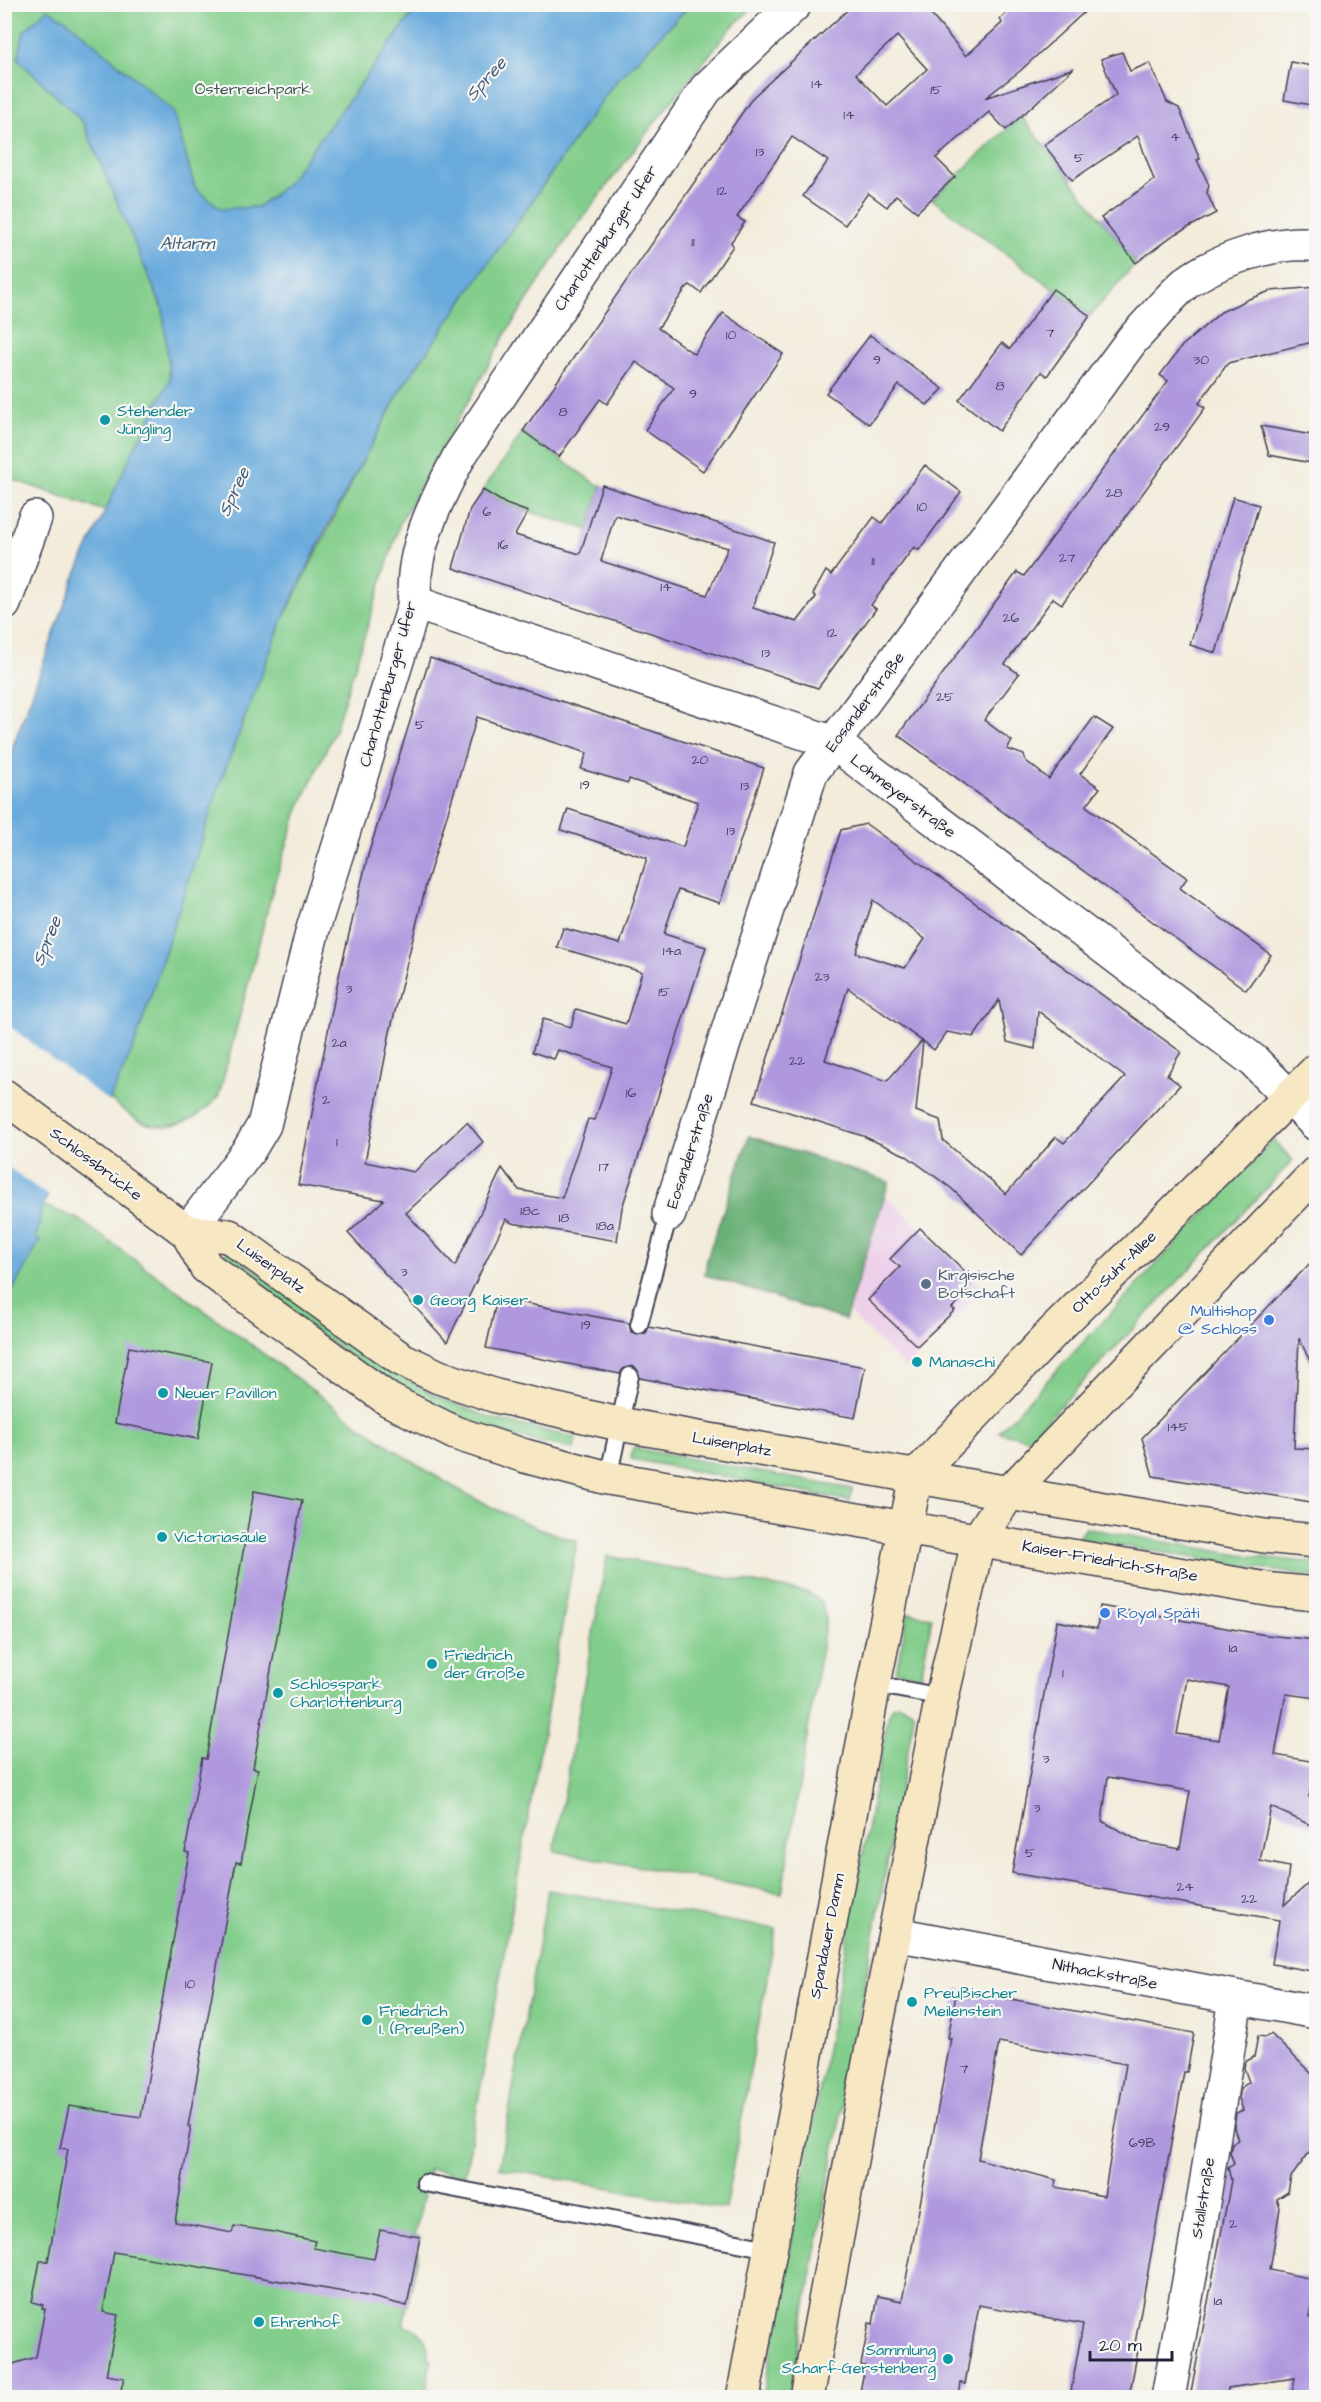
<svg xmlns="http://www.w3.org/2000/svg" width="1321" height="2402" font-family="'Architects Daughter',sans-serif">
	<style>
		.built { fill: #edd0e9 }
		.green { fill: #83ce8c; stroke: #527864; stroke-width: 1.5 }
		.forest { fill: #6ab178; stroke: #466a5a; stroke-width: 1.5 }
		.water { fill: #6aabdd; stroke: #46668c; stroke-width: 1.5 }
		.pier { fill: #f3ecdb }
		.building { fill: #af98de; fill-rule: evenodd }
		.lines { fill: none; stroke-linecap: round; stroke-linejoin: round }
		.service-casing { stroke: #414053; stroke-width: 20 }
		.minor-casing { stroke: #414053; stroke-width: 36 }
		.secondary-casing { stroke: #414053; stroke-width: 36 }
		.service { stroke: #fff; stroke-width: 16 }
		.minor { stroke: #fff; stroke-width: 33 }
		.secondary { stroke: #f7e8c3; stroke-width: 33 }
		.culture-dot { fill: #0f9aa8; stroke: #f6f6f2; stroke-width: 2 }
		.service-dot { fill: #5c6f8a; stroke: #f6f6f2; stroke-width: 2 }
		.shop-dot { fill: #3f7fe0; stroke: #f6f6f2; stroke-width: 2 }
		.labels { text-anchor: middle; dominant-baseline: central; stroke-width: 4.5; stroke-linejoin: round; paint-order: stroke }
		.number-label { font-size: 14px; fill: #454064 }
		.park-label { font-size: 16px; fill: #3f5653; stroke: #f6f6f2 }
		.street-label { font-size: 16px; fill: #22223b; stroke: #f6f6f2 }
		.culture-label { font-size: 16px; fill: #0d838f; stroke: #f6f6f2; text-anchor: start }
		.service-label { font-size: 16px; fill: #4e5e75; stroke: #f6f6f2; text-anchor: start }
		.shop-label { font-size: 16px; fill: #366cbe; stroke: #f6f6f2; text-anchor: end }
		.water-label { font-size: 18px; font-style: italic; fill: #3f597c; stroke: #f6f6f2 }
	</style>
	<rect width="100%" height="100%" fill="#f6f6f2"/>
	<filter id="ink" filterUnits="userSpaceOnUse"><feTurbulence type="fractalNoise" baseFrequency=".0167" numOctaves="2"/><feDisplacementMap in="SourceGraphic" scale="12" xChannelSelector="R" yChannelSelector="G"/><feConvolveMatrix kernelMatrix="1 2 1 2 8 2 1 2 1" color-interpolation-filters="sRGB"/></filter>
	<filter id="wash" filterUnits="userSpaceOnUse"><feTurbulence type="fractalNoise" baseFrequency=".008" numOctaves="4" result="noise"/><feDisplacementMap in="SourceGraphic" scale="24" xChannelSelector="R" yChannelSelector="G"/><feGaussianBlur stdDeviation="1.35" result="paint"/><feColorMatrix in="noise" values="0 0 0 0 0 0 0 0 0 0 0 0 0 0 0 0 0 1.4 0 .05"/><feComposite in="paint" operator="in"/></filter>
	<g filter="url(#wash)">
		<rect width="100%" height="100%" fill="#f3ecdb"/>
		<polygon class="built" points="885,1195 983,1288 906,1368 848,1312"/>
		<g class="green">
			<polygon points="4,5 419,5 286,185 258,207 221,209 195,188 172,111 18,59 83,122 163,310 170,379 105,511 5,477"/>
			<path d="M690 5H755L731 28 655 122 569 236 508 330 400 523 334 733 299 808 275 881 219 1095C203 1117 173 1133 145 1123 132 1119 120 1107 110 1099L135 1044 220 783 281 623 356 474 403 386 612 86Z"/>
			<polygon points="1021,116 1136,263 1090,316 932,199"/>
			<polygon points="523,432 596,484 602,485 588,530 506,504 483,490"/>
			<polygon points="1273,1140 1293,1160 1029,1439 999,1432"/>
			<path d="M42 1205 78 1219C152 1272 226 1326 299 1380 384 1444 473 1511 577 1541L465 2175 429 2169 415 2236 420 2237 417 2250 419 2251 403 2325C421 2329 429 2339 428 2358L432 2359 425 2397H5L4 1304 40 1241 36 1239Z"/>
			<path d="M227 1250 393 1371 436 1396 490 1418 576 1438 574 1449C532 1441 486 1432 446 1414 369 1379 290 1310 221 1259Z"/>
			<polygon points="633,1448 852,1489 850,1501 631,1459"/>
			<polygon points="1085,1528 1240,1555 1316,1563 1316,1577 1077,1539"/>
			<polygon points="607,1556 809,1593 821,1602 826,1618 782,1893 554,1851"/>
			<polygon points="908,1613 932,1617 921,1676 896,1672"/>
			<polygon points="900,1705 913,1711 913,1722 789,2397 763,2397 888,1717 893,1707"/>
			<polygon points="548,1890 776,1929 725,2209 499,2168"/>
		</g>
		<polygon class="forest" points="749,1136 889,1182 845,1320 705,1275 707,1258"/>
		<polygon class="water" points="419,5 690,5 612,86 403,386 326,529 281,623 220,783 135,1044 104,1112 42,1205 36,1239 40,1241 5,1304 5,768 75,576 131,455 170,379 163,310 83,122 18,59 24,31 48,9 68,21 173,111 195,188 221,209 258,207 286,185"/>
		<polygon class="pier" points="5,1023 111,1103 51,1198 4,1164"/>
		<g id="blocks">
			<g class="building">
				<path d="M854 4H922L966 56 1002 23 1000 19 1016 4H1093L1020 71 985 98 1074 68 1006 130 989 112 936 158 955 177 917 212 896 195 887 207 868 193 845 225 803 196 828 161 792 137 737 217 745 222 731 242 733 246 701 293 690 285 686 288 658 328 694 354 723 313 783 354 703 471 645 430 674 388 636 362 607 404 600 399 559 457 523 431 753 97ZM897 36 927 69 887 106 856 74Z"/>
				<polygon points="1122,52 1130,71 1150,63 1167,102 1179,108 1200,159 1197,160 1209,185 1207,193 1216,213 1172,236 1136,263 1101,218 1154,180 1138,136 1072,180 1044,145 1116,95 1101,59"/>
				<polygon points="1291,62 1317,67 1317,106 1284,100"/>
				<polygon points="1317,287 1317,341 1228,363 1199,403 1205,408 1062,604 1053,598 1005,664 1019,674 984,720 1012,741 1007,749 1024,755 1026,761 1049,779 1094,717 1113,729 1080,774 1100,788 1086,806 1187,878 1180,888 1271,955 1246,990 898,735 1017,572 1024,576 1168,381 1160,375 1182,346 1221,312 1249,299 1270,291"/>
				<polygon points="1053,289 1090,316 1047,376 1041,372 999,431 959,400 1002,343 1010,349"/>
				<polygon points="870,335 943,389 927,405 899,385 869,424 826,393"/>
				<polygon points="1261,426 1317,436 1317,464 1269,455"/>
				<path d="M925 465 961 492 919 550 914 547 871 605 876 609 818 688 453 568 470 509 483 490 506 504 528 512 515 535 580 554 602 485 774 542 753 608 797 622 816 597 813 594 826 571 831 575 874 517 882 523ZM615 515 728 548 707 595 601 561Z"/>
				<polygon points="1233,497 1259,505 1216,653 1190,645"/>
				<path d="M430 658 764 768 720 903 678 890 664 934 706 947 622 1208 617 1241 512 1223 506 1219 447 1342 348 1233 384 1200 298 1185 338 980 368 855ZM477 717 587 753 581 769 628 783 629 779 698 802 683 847 568 809 561 830 647 858 620 944 563 928 557 947 642 972 626 1024 576 1009 571 1027 543 1019 532 1052 554 1059 558 1050 612 1067 595 1120 588 1119 562 1198 519 1190 502 1168 455 1266 406 1213 483 1142 467 1122 414 1172 365 1162 390 1032 427 881Z"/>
				<path d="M866 824 1181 1052 1167 1075 1180 1085 1021 1255 951 1188 905 1155 863 1136 754 1101 841 830ZM873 900 925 939 905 968 856 953ZM848 988 922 1041 887 1081 825 1060ZM999 1000 1007 1042 1035 1049 1038 1011 1125 1077 1064 1143 1056 1137 1006 1194 943 1140 940 1120 916 1111 923 1041 934 1050 947 1032 974 1037Z"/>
				<polygon points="920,1228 973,1279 964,1289 968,1292 952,1308 955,1310 917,1346 868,1300 900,1267 890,1259"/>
				<polygon points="1317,1256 1317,1376 1299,1338 1294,1448 1317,1449 1317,1503 1153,1476 1142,1438"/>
				<polygon points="497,1298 629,1323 631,1332 637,1335 646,1333 649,1327 865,1367 855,1418 640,1378 637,1369 632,1366 623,1369 620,1374 486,1348"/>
				<polygon points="129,1347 212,1362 198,1439 115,1423"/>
				<polygon points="254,1491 302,1500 253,1768 258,1769 241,1863 236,1862 188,2126 191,2126 175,2222 232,2233 234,2226 274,2232 315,2241 313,2248 374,2259 380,2230 420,2237 407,2306 367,2296 114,2252 103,2312 118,2315 106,2375 124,2378 119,2397 4,2397 4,2372 13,2364 36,2357 45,2309 42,2308 43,2305 32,2302 40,2261 48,2261 68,2149 60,2148 69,2106 141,2117 189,1853 185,1852 202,1758 206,1759"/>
				<path d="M1100 1606 1266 1635 1317 1640V1698L1286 1694 1275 1755 1316 1762 1309 1797 1317 1800V1828L1271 1807 1260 1861 1289 1867 1284 1905 1317 1876V1972L1272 1964 1279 1920 1012 1873 1057 1621 1097 1629ZM1187 1679 1229 1687 1219 1740 1177 1734ZM1108 1777 1190 1791 1180 1849 1141 1842 1102 1821Z"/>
				<path d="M957 1989 1194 2033 1187 2072H1184L1134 2349 1138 2350 1129 2397H1070L1083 2324 979 2305 965 2384 961 2383 959 2397H888L860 2392 865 2366 861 2365 869 2323 873 2324 878 2296 902 2301 951 2038H948ZM999 2042 1126 2064 1104 2196 1055 2187 1056 2180 978 2159Z"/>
				<polygon points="1271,2034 1317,2079 1317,2142 1291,2177 1288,2192 1277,2199 1280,2208 1270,2270 1317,2280 1310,2317 1317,2319 1317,2381 1313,2397 1291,2397 1295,2378 1228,2388 1227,2397 1190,2397 1228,2197 1231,2180 1228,2168 1234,2164 1230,2152 1232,2143 1238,2140 1234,2128 1236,2113 1243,2110 1239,2098 1241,2088 1249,2082 1244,2068 1245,2062 1254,2057 1258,2036 1266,2037"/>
			</g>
		</g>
	</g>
	<g filter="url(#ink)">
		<use href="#blocks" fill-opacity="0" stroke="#414053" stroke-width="1.5"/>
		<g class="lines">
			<defs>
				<g id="service">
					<polyline points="639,1325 669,1214"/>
					<polyline points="608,1478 630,1376"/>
					<polyline points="874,1684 942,1697"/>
					<polyline points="425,2183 769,2249"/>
				</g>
				<g id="minor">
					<polyline points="415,603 834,743 1254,1061 1316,1124"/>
					<polyline points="4,604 35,518"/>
					<path d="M669 1214 811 773 1132 340C1150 322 1167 299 1186 283 1216 260 1279 239 1316 245"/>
					<path d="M187 1232 249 1150 264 1125 313 929 415 603C409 552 437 499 460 455L706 89 795 4"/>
					<polyline points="895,1934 1316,2012"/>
					<polyline points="1168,2398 1203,2203 1236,1999"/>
				</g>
				<g id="secondary">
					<polyline points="4,1096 187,1232 206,1267 389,1400 455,1433 525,1456 608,1478 1273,1590 1316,1594"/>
					<polyline points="187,1232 229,1236 401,1359 439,1377 496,1396 619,1424 1009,1493 1264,1536 1316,1541"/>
					<polyline points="916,1476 1055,1330 1316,1071"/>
					<polyline points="743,2398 874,1684 916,1476"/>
					<polyline points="807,2398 870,2058 942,1697 979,1538 1009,1493 1316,1173"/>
				</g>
			</defs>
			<use href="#service" class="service-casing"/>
			<use href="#minor" class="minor-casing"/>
			<use href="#secondary" class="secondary-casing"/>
			<use href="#service" class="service"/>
			<use href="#minor" class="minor"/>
			<use href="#secondary" class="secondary"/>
		</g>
	</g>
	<g class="culture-dot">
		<circle cx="105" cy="420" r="6"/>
		<circle cx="418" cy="1300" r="6"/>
		<circle cx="917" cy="1362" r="6"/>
		<circle cx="163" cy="1393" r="6"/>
		<circle cx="162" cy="1537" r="6"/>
		<circle cx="432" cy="1664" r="6"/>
		<circle cx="278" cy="1693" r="6"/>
		<circle cx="912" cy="2002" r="6"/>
		<circle cx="367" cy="2020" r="6"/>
		<circle cx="259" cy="2322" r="6"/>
		<circle cx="948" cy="2359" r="6"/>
	</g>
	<circle class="service-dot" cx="926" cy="1284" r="6"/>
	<g class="shop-dot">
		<circle cx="1269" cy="1320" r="6"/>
		<circle cx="1105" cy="1613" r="6"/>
	</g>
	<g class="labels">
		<g class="number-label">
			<text x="817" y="84">14</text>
			<text x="936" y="90">15</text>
			<text x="849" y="115">14</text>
			<text x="1175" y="137">4</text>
			<text x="760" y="152">13</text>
			<text x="1079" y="158">5</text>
			<text x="722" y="191">12</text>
			<text x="693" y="242">11</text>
			<text x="1050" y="333">7</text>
			<text x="731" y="335">10</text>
			<text x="877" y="360">9</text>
			<text x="1201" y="360">30</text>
			<text x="1000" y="386">8</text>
			<text x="693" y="394">9</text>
			<text x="563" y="412">8</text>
			<text x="1162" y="427">29</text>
			<text x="1114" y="493">28</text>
			<text x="922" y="507">10</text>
			<text x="487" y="512">6</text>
			<text x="503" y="545">16</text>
			<text x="1067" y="558">27</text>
			<text x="873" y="561">11</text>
			<text x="666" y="587">14</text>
			<text x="1011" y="618">26</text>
			<text x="832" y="633">12</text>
			<text x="766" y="653">13</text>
			<text x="945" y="697">25</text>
			<text x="420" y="725">5</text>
			<text x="700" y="760">20</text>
			<text x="585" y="785">19</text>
			<text x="745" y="786">13</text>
			<text x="731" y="831">13</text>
			<text x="672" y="951">14a</text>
			<text x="822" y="977">23</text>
			<text x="349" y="989">3</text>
			<text x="664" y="992">15</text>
			<text x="339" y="1043">2a</text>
			<text x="797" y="1061">22</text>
			<text x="631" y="1093">16</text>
			<text x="326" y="1100">2</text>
			<text x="337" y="1142">1</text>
			<text x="604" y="1167">17</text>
			<text x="530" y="1211">18c</text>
			<text x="564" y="1218">18</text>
			<text x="605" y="1226">18a</text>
			<text x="404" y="1272">3</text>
			<text x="586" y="1325">19</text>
			<text x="1178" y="1427">145</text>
			<text x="1233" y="1648">1a</text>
			<text x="1063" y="1673">1</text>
			<text x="1046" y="1759">3</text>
			<text x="1037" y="1808">3</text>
			<text x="1030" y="1853">5</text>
			<text x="1185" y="1887">24</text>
			<text x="1249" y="1899">22</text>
			<text x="190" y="1984">10</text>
			<text x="964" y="2069">7</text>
			<text x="1142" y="2143">69B</text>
			<text x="1233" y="2224">2</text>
			<text x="1218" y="2301">1a</text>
		</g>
		<g class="park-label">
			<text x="253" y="89">Österreichpark</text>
		</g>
		<g class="street-label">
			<text transform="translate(606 238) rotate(-56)">Charlottenburger Ufer</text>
			<text transform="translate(388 684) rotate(-74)">Charlottenburger Ufer</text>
			<text transform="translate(865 702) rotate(-53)">Eosanderstraße</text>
			<text transform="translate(903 796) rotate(37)">Lohmeyerstraße</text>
			<text transform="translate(690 1151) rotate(-72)">Eosanderstraße</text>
			<text transform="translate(96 1164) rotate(37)">Schlossbrücke</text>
			<text transform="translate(271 1266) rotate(36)">Luisenplatz</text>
			<text transform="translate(1114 1272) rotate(-44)">Otto-Suhr-Allee</text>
			<text transform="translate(732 1444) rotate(10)">Luisenplatz</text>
			<text transform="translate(1110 1561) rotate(10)">Kaiser-Friedrich-Straße</text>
			<text transform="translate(827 1936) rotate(-79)">Spandauer Damm</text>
			<text transform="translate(1105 1974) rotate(11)">Nithackstraße</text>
			<text transform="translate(1203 2198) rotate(-81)">Stallstraße</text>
		</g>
		<g class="culture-label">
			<text x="117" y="411">Stehender<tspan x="117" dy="18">Jüngling</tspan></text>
			<text x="430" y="1300">Georg Kaiser</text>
			<text x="929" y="1362">Manaschi</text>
			<text x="175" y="1393">Neuer Pavillon</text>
			<text x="174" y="1537">Victoriasäule</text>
			<text x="444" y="1655">Friedrich<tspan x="444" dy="18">der Große</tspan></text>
			<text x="290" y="1684">Schlosspark<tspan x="290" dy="18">Charlottenburg</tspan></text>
			<text x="924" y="1993">Preußischer<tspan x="924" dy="18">Meilenstein</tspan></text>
			<text x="379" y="2011">Friedrich<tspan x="379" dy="18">I. (Preußen)</tspan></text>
			<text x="271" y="2322">Ehrenhof</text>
			<text x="936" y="2350" text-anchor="end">Sammlung<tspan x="936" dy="18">Scharf-Gerstenberg</tspan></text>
		</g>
		<g class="service-label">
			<text x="938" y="1275">Kirgisische<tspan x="938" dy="18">Botschaft</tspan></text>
		</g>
		<g class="shop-label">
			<text x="1257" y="1311">Multishop<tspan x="1257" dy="18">@ Schloss</tspan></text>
			<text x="1117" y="1613" text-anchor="start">Royal Späti</text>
		</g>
		<g class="water-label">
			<text transform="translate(486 79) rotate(-48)">Spree</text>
			<text x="187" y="243">Altarm</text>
			<text transform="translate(234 492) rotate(-65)">Spree</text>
			<text transform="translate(47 941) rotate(-68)">Spree</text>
		</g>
	</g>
	<rect width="1321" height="2402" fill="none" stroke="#f6f6f2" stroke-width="24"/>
	<path d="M1090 2351v9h82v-9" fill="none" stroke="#22223b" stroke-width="3"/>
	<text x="1099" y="2351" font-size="18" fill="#22223b" stroke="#f6f6f2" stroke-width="4.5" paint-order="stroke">20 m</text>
</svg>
